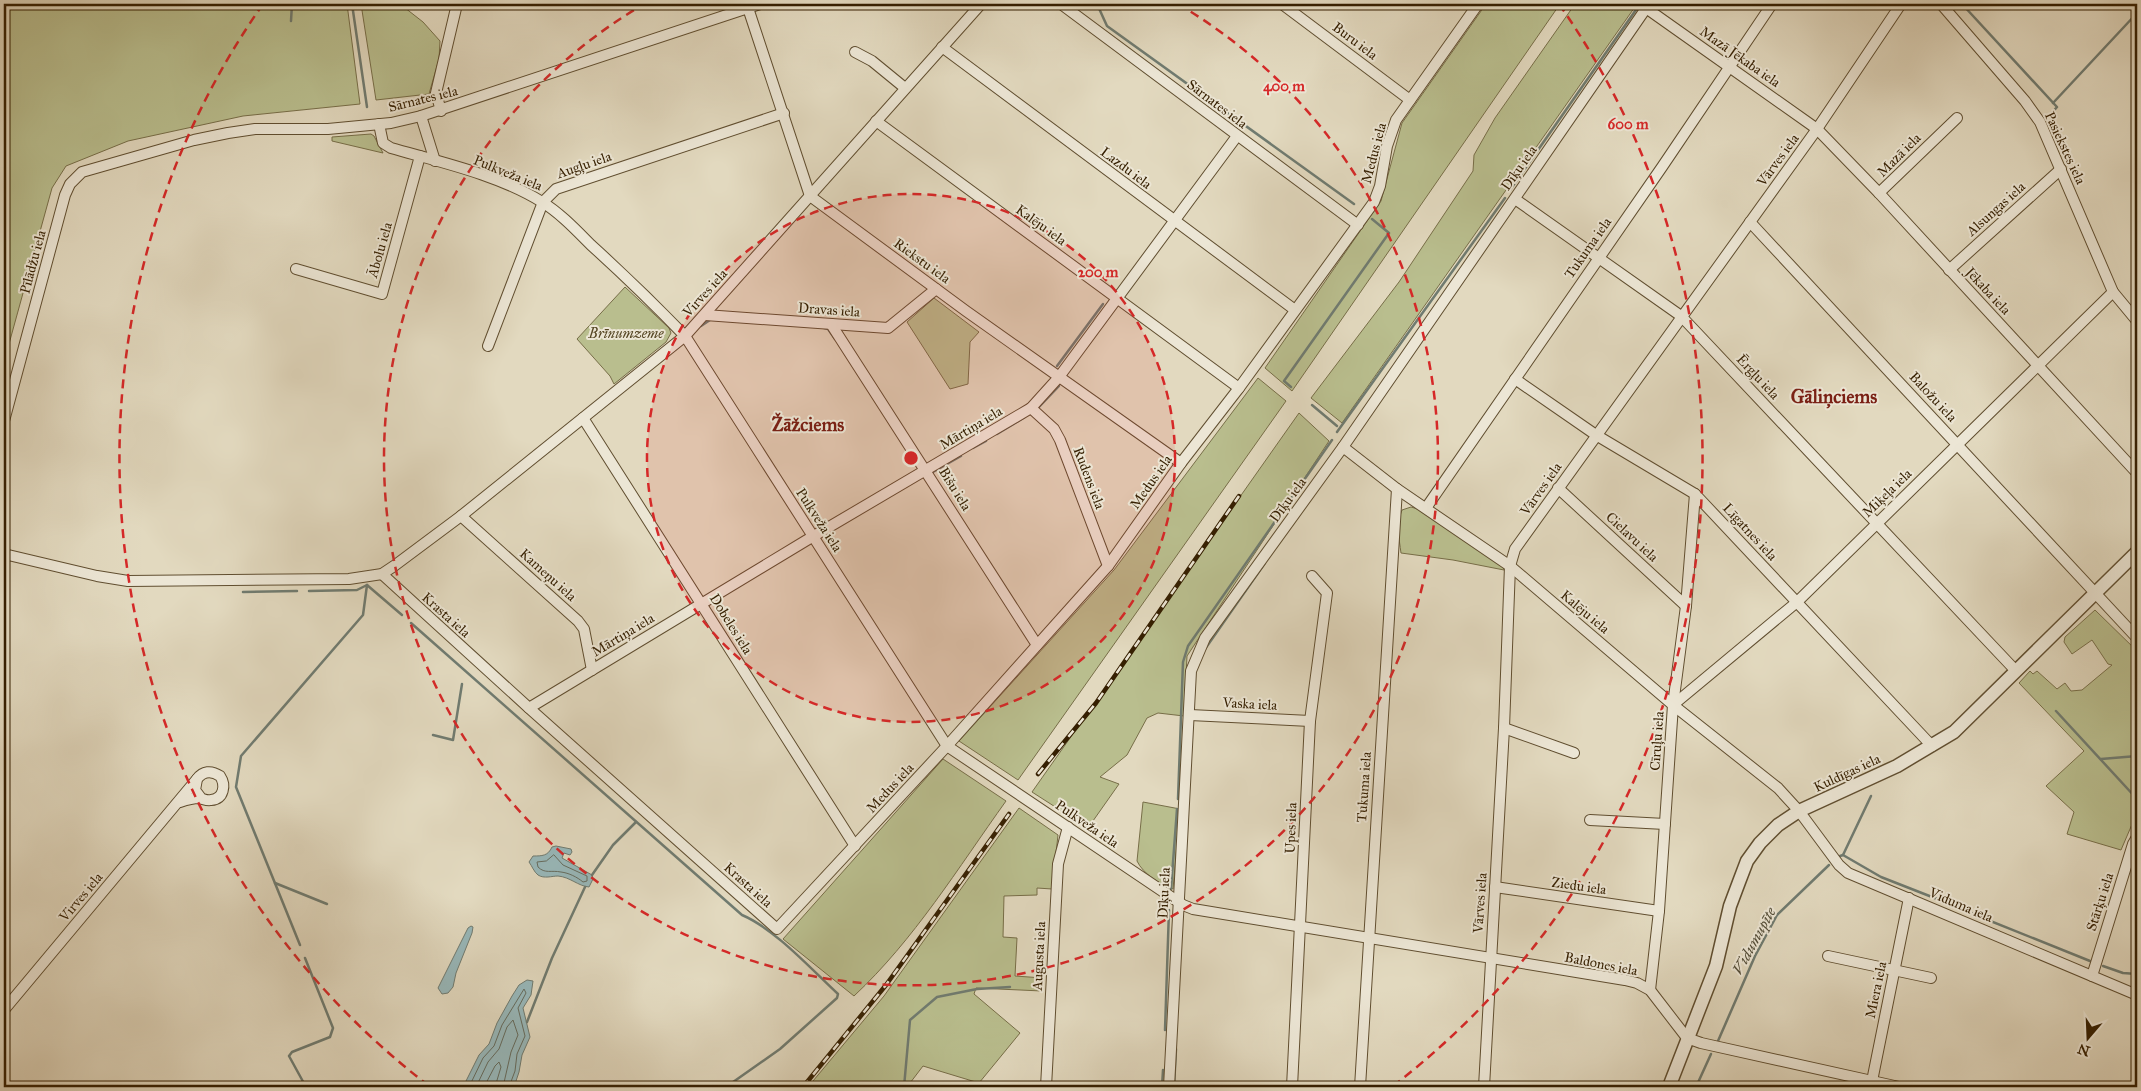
<svg xmlns="http://www.w3.org/2000/svg" width="2141" height="1091" font-family="'IM FELL Great Primer',serif">
	<style>
		.green { fill: #b9be8e; stroke: #776e48 }
		.water { fill: #98b8ba; stroke: #707b70 }
		.lines { fill: none; stroke-linecap: round; stroke-linejoin: round }
		.shore { stroke: #666c5e; stroke-width: 1 }
		.stream { stroke: #707b70; stroke-width: 2.5 }
		.minor-casing { stroke: #604e30; stroke-width: 12 }
		.tertiary-casing { stroke: #604e30; stroke-width: 15 }
		.minor { stroke: #ece6d5; stroke-width: 10 }
		.tertiary { stroke: #ece6d5; stroke-width: 12 }
		.rail-casing { stroke: #351f01; stroke-width: 4.5 }
		.rail { stroke: #ece6d5; stroke-width: 2.5; stroke-dasharray: 8; stroke-linecap: butt }
		.ring { fill: none; stroke: #d62828; stroke-width: 2.5; stroke-dasharray: 9 6 }
		.labels { text-anchor: middle; dominant-baseline: central; stroke-width: 4; stroke-linejoin: round; paint-order: stroke }
		.street-label { font-size: 14px; fill: #351f01; stroke: #ece6d5 }
		.park-label { font-size: 14px; font-style: italic; fill: #564724; stroke: #ece6d5 }
		.water-label { font-size: 15px; font-style: italic; fill: #534d38; stroke: #ece6d5 }
		.district-label { font-size: 19px; font-weight: bold; fill: #7a1f14; stroke: #ece6d5 }
		.centre { fill: #d62828; stroke: #ece6d5; stroke-width: 2.5 }
		.ring-label { font-size: 15px; text-anchor: middle; font-weight: bold; fill: #d62828; stroke: #ece6d5; stroke-width: 4; stroke-linejoin: round; paint-order: stroke }
	</style>
	<rect width="100%" height="100%" fill="#e2d9bf"/>
	<filter id="stains"><feTurbulence type="fractalNoise" baseFrequency=".004" numOctaves="4"/><feColorMatrix values="0 0 0 0 .2 0 0 0 0 .09 0 0 0 0 .02 0 0 0 .5 -.17"/></filter>
	<radialGradient id="worn" r=".72"><stop offset=".6" stop-color="#630" stop-opacity="0"/><stop offset="1" stop-color="#630" stop-opacity=".3"/></radialGradient>
	<g class="green">
		<polygon points="4,4 347,4 360,104 243,116 128,141 66,166 52,188 4,362"/>
		<polygon points="361,4 400,4 423,22 440,41 439,59 429,94 376,100"/>
		<polygon points="1486,4 1560,4 1292,391 1265,368 1381,201 1402,123"/>
		<polygon points="1575,4 1637,4 1342,423 1311,398 1399,282 1473,171 1474,155 1495,118"/>
		<polygon points="371,134 374,136 383,153 332,141 332,137"/>
		<polygon points="625,287 669,328 671,333 666,342 614,384 610,376 577,339"/>
		<polygon points="934,298 979,332 970,342 968,384 950,389 907,322"/>
		<polygon points="1258,378 1286,401 1018,780 959,741 1114,570"/>
		<polygon points="1299,413 1329,441 1187,656 1184,716 1158,713 1147,718 1127,755 1100,777 1119,784 1088,828 1032,792"/>
		<path d="M1411 507 1421 510 1504 566V570L1453 560 1401 553C1399 538 1396 524 1402 510Z"/>
		<polygon points="2095,610 2137,651 2137,819 2133,822 2121,850 2067,834 2074,812 2046,786 2084,751 2019,683 2030,671 2033,674 2037,671 2057,689 2065,683 2071,691 2082,690 2112,665 2108,664 2092,640 2072,654 2064,642 2065,637"/>
		<path d="M943 759 1006 801C958 868 914 940 854 996L783 939Z"/>
		<path d="M1143 802 1180 809 1173 889C1161 885 1143 874 1137 861Z"/>
		<polygon points="1019,808 1058,835 1052,889 1037,888 1037,895 1004,896 1003,937 1017,938 1015,976 1043,978 1042,991 976,988 974,994 1020,1033 979,1083 923,1066 907,1087 808,1087 884,996"/>
	</g>
	<g class="water">
		<path d="M556 846 571 849 572 852 570 855 564 853 562 858 592 875 593 879 589 887C578 886 570 877 558 876 552 876 544 879 538 875 534 872 532 866 529 862L533 856C542 856 548 856 552 847Z"/>
		<polygon points="471,926 473,927 472,933 456,973 453,987 448,993 442,994 438,988 468,928"/>
		<polygon points="527,980 533,981 531,995 523,1008 530,1037 522,1055 519,1072 514,1087 463,1087 479,1055 489,1044 497,1023 512,996 519,985"/>
	</g>
	<g class="lines">
		<g class="shore">
			<path d="M554 855 563 865 587 876V881L583 882C577 877 569 873 561 872 551 870 545 874 538 867L537 862 546 861Z"/>
			<polyline points="469,1087 483,1058 494,1046 502,1025 524,989 526,993 518,1008 525,1036 517,1054 515,1071 509,1087"/>
			<polyline points="476,1087 488,1062 499,1049 507,1027 513,1020 518,1035 511,1052 503,1087"/>
			<polyline points="484,1087 495,1066 499,1062 501,1067 495,1087"/>
		</g>
		<g class="stream">
			<polyline points="352,4 367,107"/>
			<polyline points="1097,4 1107,26 1354,204"/>
			<polyline points="1962,4 2057,107 2050,115"/>
			<polyline points="291,21 292,4"/>
			<polyline points="2053,103 2137,13"/>
			<polyline points="1510,190 1640,4"/>
			<polyline points="701,326 710,320"/>
			<polyline points="824,328 828,329 835,339"/>
			<polyline points="1057,366 1103,304"/>
			<polyline points="1291,387 1284,381 1389,233 1372,219"/>
			<polyline points="1312,405 1337,426"/>
			<polyline points="1038,408 1059,386"/>
			<polyline points="1337,432 1505,198"/>
			<polyline points="997,434 1025,417"/>
			<polyline points="973,448 986,441"/>
			<polyline points="933,472 961,456"/>
			<polyline points="367,585 402,615"/>
			<polyline points="309,591 357,590 367,585"/>
			<polyline points="243,592 297,591"/>
			<path d="M411 623 742 915C775 929 811 969 838 994L837 998 780 1049 726 1087"/>
			<polyline points="1205,649 1265,563"/>
			<polyline points="2056,711 2137,799"/>
			<polyline points="433,735 453,740 462,684"/>
			<polyline points="2101,759 2137,756"/>
			<polyline points="1178,799 1183,662 1188,646 1332,440"/>
			<polyline points="1843,855 1871,796"/>
			<polyline points="1840,856 1843,855 1881,877 1955,906"/>
			<polyline points="592,875 613,845 636,822"/>
			<polyline points="275,883 327,904"/>
			<polyline points="1171,889 1177,809"/>
			<polyline points="1968,912 2090,961"/>
			<polyline points="300,945 236,787 241,756 363,615 367,585"/>
			<polyline points="305,958 333,1028 330,1037 292,1052 289,1056 306,1087"/>
			<polyline points="2103,966 2123,973 2137,974"/>
			<polyline points="527,1022 552,958 585,887"/>
			<polyline points="1165,1030 1169,910"/>
			<polyline points="1718,1041 1755,956 1777,915 1829,865"/>
			<polyline points="904,1087 910,1020 937,997 977,989 1010,987"/>
			<polyline points="1162,1087 1163,1070"/>
			<polyline points="1174,1087 1176,1049"/>
			<polyline points="1696,1087 1711,1054"/>
		</g>
		<defs>
			<g id="minor">
				<polyline points="1061,4 1358,225"/>
				<polyline points="1282,4 1410,100"/>
				<polyline points="1941,4 2025,101 2040,122 2113,292 2137,321"/>
				<polyline points="748,8 810,196 966,311 1181,463"/>
				<polyline points="1646,8 1817,129 1879,193 2137,473"/>
				<polyline points="942,47 1295,310"/>
				<polyline points="855,52 872,61 905,88"/>
				<polyline points="441,111 436,93 457,4"/>
				<polyline points="421,116 435,161"/>
				<polyline points="876,121 1239,388"/>
				<path d="M379 124 383 143 391 148C440 162 499 175 542 202 560 213 576 230 591 245 623 274 654 304 685 336L947 746 1183 905 1193 909 1625 980 1637 983 1650 990 1687 1038 1701 1043 1899 1087"/>
				<polyline points="1879,193 1957,118"/>
				<polyline points="1515,199 1681,316 2016,671"/>
				<polyline points="1750,222 2137,638"/>
				<polyline points="296,269 382,294 420,156"/>
				<polyline points="1949,270 2061,169"/>
				<polyline points="705,315 888,328 936,289"/>
				<polyline points="831,324 1037,645"/>
				<polyline points="488,346 543,202 556,189 784,113"/>
				<polyline points="1515,379 1596,435 1695,494 1932,746"/>
				<polyline points="1031,408 1054,429 1060,440 1108,566"/>
				<polyline points="583,418 855,846"/>
				<polyline points="4,421 65,195 70,184 82,172 194,140 228,133 255,129 328,129 391,123 421,116 760,4"/>
				<polyline points="1343,447 1397,489 1510,566 1673,705 1778,788 1799,811 1839,865 1848,873 2137,995"/>
				<polyline points="1558,488 1686,606"/>
				<polyline points="1426,508 1662,167 1772,4"/>
				<polyline points="461,516 578,621 584,629 592,670"/>
				<polyline points="4,554 97,576 128,581 349,579 382,574 394,566 461,516 685,336 981,4"/>
				<polyline points="382,574 529,708 777,929 947,746 1108,566 1181,463 1239,388 1374,202 1380,186 1387,146 1396,120 1478,4"/>
				<polyline points="1673,705 1797,602 2113,292"/>
				<polyline points="529,708 807,540 1031,408 1059,377 1237,136"/>
				<polyline points="1190,715 1310,721"/>
				<polyline points="1504,728 1574,753"/>
				<path d="M180 802C186 800 193 798 199 798 204 799 207 801 211 800 224 799 226 785 220 776 211 770 203 771 197 779L195 790 201 798"/>
				<polyline points="1590,820 1665,824"/>
				<polyline points="1495,887 1659,911"/>
				<polyline points="1828,956 1931,978"/>
				<polyline points="2092,976 2133,844 2137,837"/>
				<polyline points="1650,990 1659,911 1673,705 1686,606 1695,494"/>
				<polyline points="4,1010 197,779"/>
				<polyline points="1871,1086 1909,898"/>
				<polyline points="1046,1087 1058,864 1068,827"/>
				<polyline points="1169,1087 1191,671 1205,638 1343,447 1649,4"/>
				<polyline points="1292,1087 1310,721 1327,593 1312,576"/>
				<polyline points="1360,1087 1397,489"/>
				<polyline points="1484,1087 1504,728 1510,566 1515,549 1817,129 1901,4"/>
			</g>
			<polyline id="tertiary" points="1669,1087 1716,966 1730,906 1739,882 1747,861 1760,843 1778,825 1799,811 1897,766 1954,732 2137,552"/>
		</defs>
		<use href="#minor" class="minor-casing"/>
		<use href="#tertiary" class="tertiary-casing"/>
		<use href="#minor" class="minor"/>
		<use href="#tertiary" class="tertiary"/>
		<defs>
			<g id="rail">
				<polyline points="1038,774 1096,703 1239,496"/>
				<polyline points="803,1087 886,985 1009,814"/>
			</g>
		</defs>
		<use href="#rail" class="rail-casing"/>
		<use href="#rail" class="rail"/>
	</g>
	<circle cx="911" cy="458" r="264" fill="#d62828" fill-opacity=".12"/>
	<g class="ring">
		<circle cx="911" cy="458" r="264"/>
		<path d="M1178 4A527 527 0 1 1 644 4"/>
		<path d="M429 1086A791 791 0 0 1 263 4M1559 4A791 791 0 0 1 1393 1086"/>
	</g>
	<g class="labels">
		<g class="street-label">
			<text transform="translate(1355 41) rotate(37)">Buru iela</text>
			<text transform="translate(1740 57) rotate(35)">Mazā Jēkaba iela</text>
			<text transform="translate(423 99) rotate(-14)">Sārnates iela</text>
			<text transform="translate(1217 104) rotate(37)">Sārnates iela</text>
			<text transform="translate(2065 148) rotate(65)">Pasiekstes iela</text>
			<text transform="translate(1374 153) rotate(-75)">Medus iela</text>
			<text transform="translate(1899 155) rotate(-45)">Mazā iela</text>
			<text transform="translate(1778 160) rotate(-54)">Vārves iela</text>
			<text transform="translate(584 165) rotate(-19)">Augļu iela</text>
			<text transform="translate(1126 168) rotate(37)">Lazdu iela</text>
			<text transform="translate(1519 168) rotate(-55)">Dīķu iela</text>
			<text transform="translate(508 173) rotate(22)">Pulkveža iela</text>
			<text transform="translate(1996 209) rotate(-42)">Alsungas iela</text>
			<text transform="translate(1041 225) rotate(36)">Kalēju iela</text>
			<text transform="translate(1588 248) rotate(-55)">Tukuma iela</text>
			<text transform="translate(380 250) rotate(-74)">Ābolu iela</text>
			<text transform="translate(922 261) rotate(36)">Riekstu iela</text>
			<text transform="translate(33 262) rotate(-75)">Pīlādžu iela</text>
			<text transform="translate(1988 291) rotate(47)">Jēkaba iela</text>
			<text transform="translate(705 293) rotate(-48)">Virves iela</text>
			<text transform="translate(829 310) rotate(4)">Dravas iela</text>
			<text transform="translate(1758 377) rotate(47)">Ērgļu iela</text>
			<text transform="translate(1933 397) rotate(47)">Baložu iela</text>
			<text transform="translate(971 428) rotate(-31)">Mārtiņa iela</text>
			<text transform="translate(1089 478) rotate(69)">Rudens iela</text>
			<text transform="translate(1151 482) rotate(-55)">Medus iela</text>
			<text transform="translate(955 489) rotate(58)">Bišu iela</text>
			<text transform="translate(1541 489) rotate(-55)">Vārves iela</text>
			<text transform="translate(1887 493) rotate(-44)">Miķeļa iela</text>
			<text transform="translate(1288 500) rotate(-54)">Dīķu iela</text>
			<text transform="translate(819 520) rotate(57)">Pulkveža iela</text>
			<text transform="translate(1750 532) rotate(47)">Līgatnes iela</text>
			<text transform="translate(1632 537) rotate(43)">Cielavu iela</text>
			<text transform="translate(548 575) rotate(42)">Kameņu iela</text>
			<text transform="translate(1585 612) rotate(40)">Kalēju iela</text>
			<text transform="translate(446 615) rotate(42)">Krasta iela</text>
			<text transform="translate(731 624) rotate(58)">Dobeles iela</text>
			<text transform="translate(623 635) rotate(-31)">Mārtiņa iela</text>
			<text transform="translate(1250 704) rotate(3)">Vaska iela</text>
			<text transform="translate(1657 741) rotate(-86)">Cīruļu iela</text>
			<text transform="translate(1847 773) rotate(-25)">Kuldīgas iela</text>
			<text transform="translate(1364 787) rotate(-86)">Tukuma iela</text>
			<text transform="translate(890 788) rotate(-47)">Medus iela</text>
			<text transform="translate(1087 824) rotate(34)">Pulkveža iela</text>
			<text transform="translate(1291 828) rotate(-88)">Upes iela</text>
			<text transform="translate(748 885) rotate(42)">Krasta iela</text>
			<text transform="translate(1579 886) rotate(8)">Ziedu iela</text>
			<text transform="translate(1164 893) rotate(-87)">Dīķu iela</text>
			<text transform="translate(81 897) rotate(-50)">Virves iela</text>
			<text transform="translate(2100 902) rotate(-72)">Stārķu iela</text>
			<text transform="translate(1480 903) rotate(-86)">Vārves iela</text>
			<text transform="translate(1961 905) rotate(23)">Viduma iela</text>
			<text transform="translate(1039 956) rotate(-87)">Augusta iela</text>
			<text transform="translate(1601 964) rotate(11)">Baldones iela</text>
			<text transform="translate(1876 990) rotate(-78)">Miera iela</text>
		</g>
		<g class="park-label">
			<text x="626" y="333">Brīnumzeme</text>
		</g>
		<g class="water-label">
			<text transform="translate(1754 941) rotate(-61)">Vidumupīte</text>
		</g>
		<g class="district-label">
			<text x="1834" y="396">Gāliņciems</text>
			<text x="808" y="424">Žāžciems</text>
		</g>
	</g>
	<circle cx="911" cy="458" r="8" class="centre"/>
	<g class="ring-label">
		<text x="1284" y="91">400 m</text>
		<text x="1628" y="129">600 m</text>
		<text x="1098" y="277">200 m</text>
	</g>
	<rect width="2141" height="1091" fill="none" stroke="#e2d9bf" stroke-width="20"/>
	<rect x="5" y="5" width="2131" height="1081" fill="none" stroke="#351f01" stroke-width="2.5"/>
	<rect x="10" y="10" width="2121" height="1071" fill="none" stroke="#351f01"/>
	<g transform="translate(2088 1038) rotate(199)" stroke="#ece6d5" stroke-width="4" paint-order="stroke">
	<path d="M0-4L9 19L0 12L-9 19Z" fill="#351f01"/>
	<text y="-8" font-size="14" font-weight="bold" text-anchor="middle" fill="#351f01">N</text>
	</g>
	<rect width="100%" height="100%" filter="url(#stains)"/>
	<rect width="100%" height="100%" fill="url(#worn)"/>
</svg>
